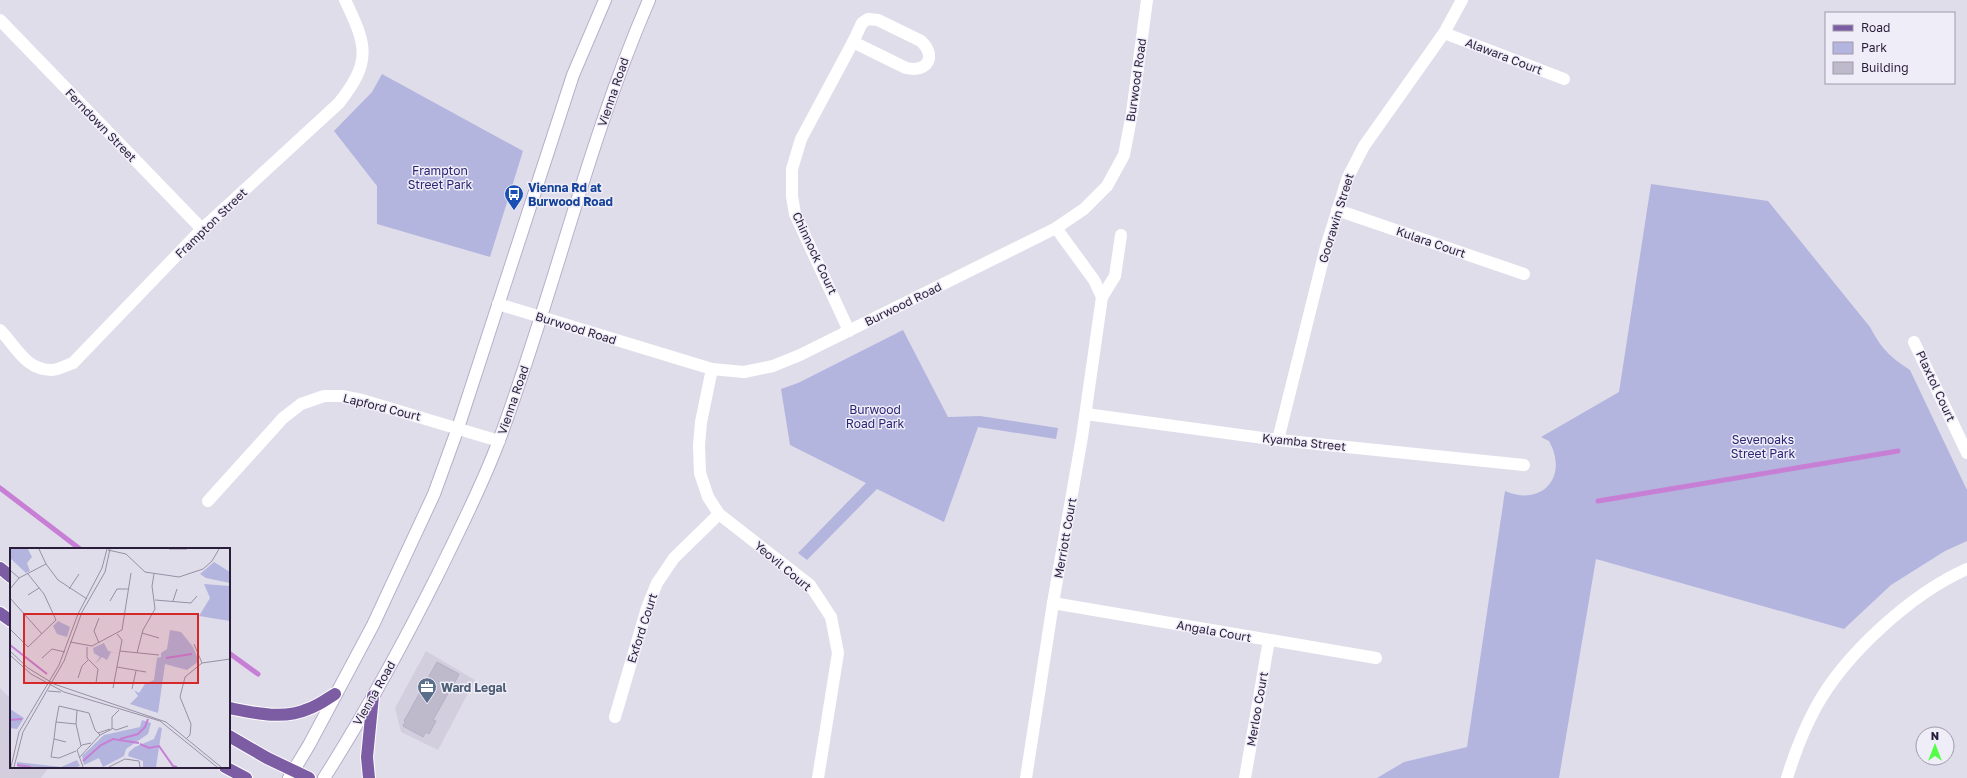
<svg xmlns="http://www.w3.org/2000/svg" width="1967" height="778" font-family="'Golos Text',sans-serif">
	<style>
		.built { fill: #d3cede }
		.green { fill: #b3b5de }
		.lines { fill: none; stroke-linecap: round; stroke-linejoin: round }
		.stream { stroke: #c77fd5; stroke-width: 5 }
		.building { fill: #beb9cb; stroke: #b5afc4 }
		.secondary-casing { stroke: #b8afcb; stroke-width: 14 }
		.primary-casing { stroke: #fff; stroke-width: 14 }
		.street { stroke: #fff; stroke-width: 12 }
		.secondary { stroke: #fff; stroke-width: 12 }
		.primary { stroke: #7c5da4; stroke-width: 12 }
		.labels { text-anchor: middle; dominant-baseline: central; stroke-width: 3; stroke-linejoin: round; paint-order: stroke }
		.street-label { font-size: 12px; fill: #2a1d3b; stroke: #efedf7 }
		.park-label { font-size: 12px; fill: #2a2575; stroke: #efedf7 }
		.transit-label { font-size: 12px; font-weight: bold; fill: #164399; stroke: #efedf7; text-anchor: start }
		.service-label { font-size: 12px; font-weight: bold; fill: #4e5e75; stroke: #efedf7; text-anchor: start }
		.inset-river { fill: none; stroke: #c77fd5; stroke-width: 2 }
		.inset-road { fill: none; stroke: #9790a5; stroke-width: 1 }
		.view { fill: #d62828; fill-opacity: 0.15; stroke: #d62828; stroke-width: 2 }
		.inset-edge { fill: none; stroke: #2a1d3b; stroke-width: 2 }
	</style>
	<rect width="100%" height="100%" fill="#e0ddeb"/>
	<g class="built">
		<polygon points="426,651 475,680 438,750 401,732 395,708"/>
		<polygon points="0,688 11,699 11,767 49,767 41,778 0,778"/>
	</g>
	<g class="green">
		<polygon points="382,74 523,151 490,257 377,224 377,186 334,131 372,92"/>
		<path d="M1651 184 1768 201 1870 327C1881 348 1890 357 1910 370L1967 490V541L1945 551 1891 585 1844 629 1596 559 1559 778H1377L1404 762 1467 747 1505 491C1542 507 1569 477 1549 441L1541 437 1619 392Z"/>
		<polygon points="903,330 948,417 980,416 1058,428 1056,439 978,427 944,522 877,489 807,560 798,553 866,483 790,445 781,389 798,383"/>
	</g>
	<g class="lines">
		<g class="stream">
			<polyline points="0,488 80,549"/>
			<polyline points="1598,501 1898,451"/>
			<polyline points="229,653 258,674"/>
		</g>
	</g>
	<polygon class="building" points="437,662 459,674 454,684 449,681 446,686 451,688 433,720 436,721 429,734 426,732 423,737 403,726 405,722 404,721"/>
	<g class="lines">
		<defs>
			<g id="secondary">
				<polyline points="289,778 309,745 373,625 434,494 458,428 573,75 605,0"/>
				<path d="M324 778C366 712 403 644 438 574 459 531 481 488 498 443 553 297 587 143 649 0"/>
			</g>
			<g id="primary">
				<polyline points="0,568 11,577"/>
				<polyline points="0,613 11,621"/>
				<path d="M229 708C254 713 284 720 308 709 318 706 327 699 335 694"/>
				<polyline points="229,736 267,758 309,778"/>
				<polyline points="225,767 246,778"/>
				<polyline points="369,778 367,757 373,696"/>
			</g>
		</defs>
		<use href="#secondary" class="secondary-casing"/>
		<use href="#primary" class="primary-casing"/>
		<g class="street">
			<path d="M868 19 878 20 921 41C937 56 928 73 906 68L853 42 862 23Z"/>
			<polyline points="0,20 202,229"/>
			<polyline points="1444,33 1564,79"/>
			<polyline points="1337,210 1524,274"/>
			<polyline points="1102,297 1115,276 1121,235"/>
			<polyline points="498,304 712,369 744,372 773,366 800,355 1056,228 1084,209 1107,186 1124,155 1132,113 1147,0"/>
			<path d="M0 330C16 346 25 370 52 370 58 370 67 365 73 363L202 229 339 103C372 61 367 46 345 0"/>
			<polyline points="849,331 795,214 792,196 792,169 801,139 853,42"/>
			<polyline points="1914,342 1967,453"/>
			<polyline points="712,369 701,422 699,445 700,473 708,497 719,514 810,585 831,617 838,653 818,778"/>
			<polyline points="1086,414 1278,440 1524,465"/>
			<polyline points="1278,440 1326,247 1348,177 1364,146 1444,33 1462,0"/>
			<polyline points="208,501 283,418 301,404 324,396 342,396 362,400 499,441"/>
			<polyline points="1053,603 1376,658"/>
			<polyline points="615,717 647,608 657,583 674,558 719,514"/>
			<polyline points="1026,778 1053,603 1082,437 1102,297 1094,280 1056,228"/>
			<polyline points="1245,778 1269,640"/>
			<path d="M1787 778C1794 755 1804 729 1816 707 1845 654 1911 594 1967 569"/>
		</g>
		<use href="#secondary" class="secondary"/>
		<use href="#primary" class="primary"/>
	</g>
	<defs>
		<symbol id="bus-pin" viewBox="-11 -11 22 30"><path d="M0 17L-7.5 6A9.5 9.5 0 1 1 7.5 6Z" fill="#1a4fb4" stroke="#efedf7"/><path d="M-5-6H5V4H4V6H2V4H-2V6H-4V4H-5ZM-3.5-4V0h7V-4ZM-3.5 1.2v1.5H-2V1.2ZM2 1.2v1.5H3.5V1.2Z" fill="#fff"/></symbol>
		<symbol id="office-pin" viewBox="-11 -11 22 30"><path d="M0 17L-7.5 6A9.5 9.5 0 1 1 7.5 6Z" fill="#5c6f8a" stroke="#efedf7"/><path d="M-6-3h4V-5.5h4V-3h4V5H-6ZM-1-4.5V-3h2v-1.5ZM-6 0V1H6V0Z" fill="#fff"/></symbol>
	</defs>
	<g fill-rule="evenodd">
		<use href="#bus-pin" x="503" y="183" width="22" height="30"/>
		<use href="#office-pin" x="416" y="676" width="22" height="30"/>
	</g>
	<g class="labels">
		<g class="street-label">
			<text transform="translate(1504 56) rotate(21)">Alawara Court</text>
			<text transform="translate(1136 80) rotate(-82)">Burwood Road</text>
			<text transform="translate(613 92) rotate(-71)">Vienna Road</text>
			<text transform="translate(101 125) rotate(46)">Ferndown Street</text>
			<text transform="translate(1336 218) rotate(-73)">Goorawin Street</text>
			<text transform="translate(211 223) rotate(-44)">Frampton Street</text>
			<text transform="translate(1431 242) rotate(19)">Kulara Court</text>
			<text transform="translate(815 253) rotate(65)">Chinnock Court</text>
			<text transform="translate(903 304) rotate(-26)">Burwood Road</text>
			<text transform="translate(576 328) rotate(17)">Burwood Road</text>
			<text transform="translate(1936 386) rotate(65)">Plaxtol Court</text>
			<text transform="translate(513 400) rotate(-71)">Vienna Road</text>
			<text transform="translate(382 407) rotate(14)">Lapford Court</text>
			<text transform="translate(1304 442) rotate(6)">Kyamba Street</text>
			<text transform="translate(1065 538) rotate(-80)">Merriott Court</text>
			<text transform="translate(783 566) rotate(40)">Yeovil Court</text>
			<text transform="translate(642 628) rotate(-72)">Exford Court</text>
			<text transform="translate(1214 631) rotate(10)">Angala Court</text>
			<text transform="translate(374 693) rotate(-60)">Vienna Road</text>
			<text transform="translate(1257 709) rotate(-80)">Merloo Court</text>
		</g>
		<g class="park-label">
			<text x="440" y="170">Frampton<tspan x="440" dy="14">Street Park</tspan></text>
			<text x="875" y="409">Burwood<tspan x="875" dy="14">Road Park</tspan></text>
			<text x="1763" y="439">Sevenoaks<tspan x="1763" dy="14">Street Park</tspan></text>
		</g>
		<g class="transit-label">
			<text x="528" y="187">Vienna Rd at<tspan x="528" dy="14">Burwood Road</tspan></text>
		</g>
		<g class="service-label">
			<text x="441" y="687">Ward Legal</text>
		</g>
	</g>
	<g transform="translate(10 548)">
		<rect width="220" height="220" fill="#e0ddeb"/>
		<path d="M0 1H18L22 9 17 15 20 23 16 25 0 10ZM204 14 220 24V35L196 30 190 26ZM194 36 220 38V73L189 68 200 50ZM48 73 60 79 57 89 47 86 43 78ZM160 82 171 84 183 99 189 113 177 122 155 116 148 165 120 156 128 148 124 142 129 145 135 136 144 132 147 110 151 109V105L157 101ZM94 95 98 103 108 105 101 104 97 112 92 109 85 116 90 109 84 105 83 100ZM0 161 14 170 7 181 0 180ZM132 172 141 175 138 186 116 201 114 208 93 219 89 210 74 217 72 208 94 187 130 179ZM149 179 152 180 146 219H133V213L118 208 119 204 125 199 144 191ZM67 212 70 218 67 219H7V214L51 219Z" fill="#b3b5de"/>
		<path class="inset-river" d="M0 97 37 126M156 110 182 106M0 172 12 171M110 191 128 186 135 179 138 171M130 196 139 200 149 198 163 218 167 219M73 213 91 197 103 191 129 195M7 217 21 219"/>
		<path class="inset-road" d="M29 1 36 16 48 32 77 51M159 1H177M98 2 116 6 135 24 169 29 193 21 202 13 209 1M0 22 9 30M0 41 9 30 36 16M59 41 69 26M18 47 29 40M0 50 32 86M145 52 181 55 187 48M100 53 107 41H119M163 53 167 41M0 81 18 99 46 72 34 46 18 26M132 85 149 90M60 94 82 98 112 82 121 25M89 95 84 83 89 70M184 96 192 115M77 99V110L88 121 86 135M0 103 18 120 44 136 156 174 211 219M110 103 149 107M127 105 133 82 145 61 142 38 144 26M0 107 21 126 54 144 150 173 207 219M32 110 42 101 55 104M107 119 136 124M68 130 72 118 78 112M103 140 112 92 107 86M122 141 126 123M38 143 51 144M66 176 67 162M102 180 106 182 118 178M102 181V169L109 162M88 185 100 181M44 191 46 174M176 191 180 187 181 176 170 149 175 129 192 115 220 111M56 194 44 191 41 209 49 210 66 203M71 198 66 176 46 174 49 158 79 165 85 182 90 187M69 210 90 187 102 181M1 219 9 184 49 117 68 66 92 20 97 1M4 219 13 184 54 113 72 64 95 24 100 1M73 219 67 202 72 197 81 195M99 219 115 211 129 213 130 219"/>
		<path class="view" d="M14 66H188V135H14Z"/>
		<rect width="220" height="220" class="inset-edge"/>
	</g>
	<rect x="1825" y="12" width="130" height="72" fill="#efedf7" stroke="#a09aac"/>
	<rect x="1833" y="25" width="20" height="6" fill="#7c5da4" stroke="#a09aac"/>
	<text x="1861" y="32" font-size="12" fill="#2a1d3b">Road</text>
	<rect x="1833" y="42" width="20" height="12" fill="#b3b5de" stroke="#a09aac"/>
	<text x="1861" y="52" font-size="12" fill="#2a1d3b">Park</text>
	<rect x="1833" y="62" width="20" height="12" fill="#beb9cb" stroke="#a09aac"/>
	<text x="1861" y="72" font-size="12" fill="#2a1d3b">Building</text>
	<g transform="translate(1935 746)"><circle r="19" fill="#efedf7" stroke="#a09aac"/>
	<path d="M0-3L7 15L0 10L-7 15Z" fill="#54fe48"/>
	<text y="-6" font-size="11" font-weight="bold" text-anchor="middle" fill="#2a1d3b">N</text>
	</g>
</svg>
